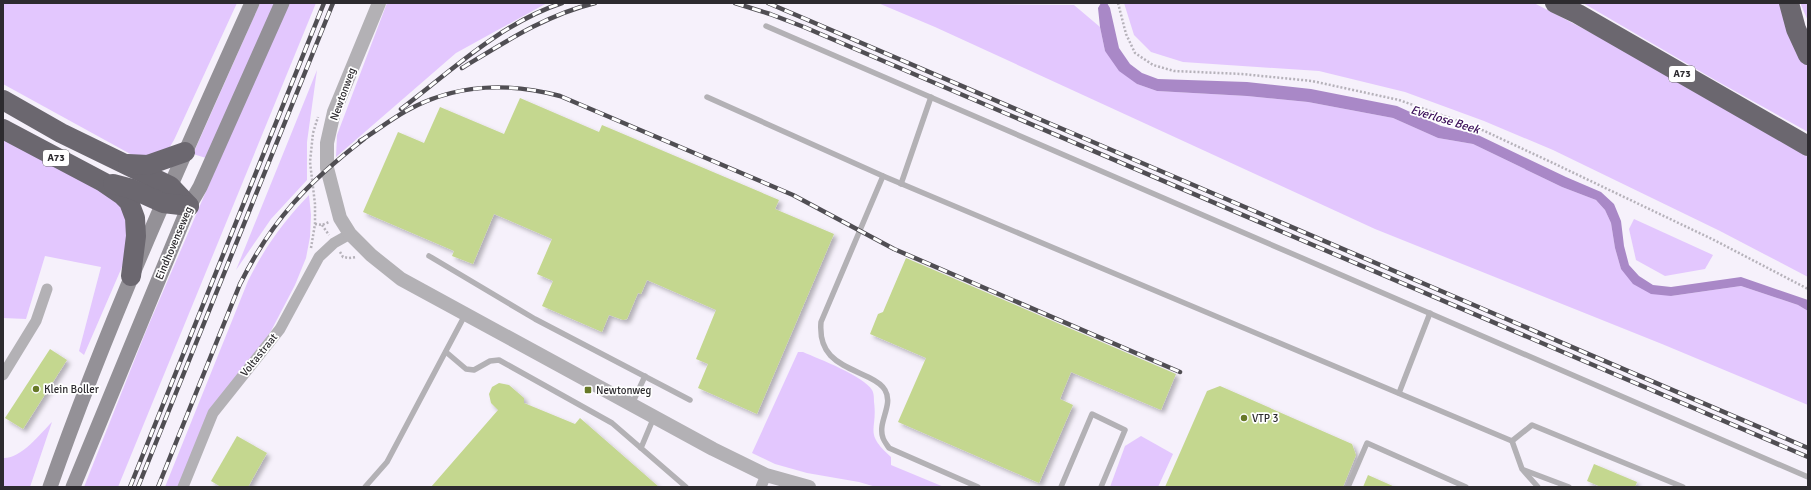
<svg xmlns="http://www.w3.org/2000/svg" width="1811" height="490" font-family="Signika,sans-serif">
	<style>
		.green { fill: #e3c7fe }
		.water { fill: #a988c7 }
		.building { fill: #c4d78f; filter: url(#shadow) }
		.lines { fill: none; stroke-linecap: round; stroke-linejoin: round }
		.path { stroke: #b6b2ba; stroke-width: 2.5; stroke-dasharray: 2 2; stroke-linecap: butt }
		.service { stroke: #b3b1b5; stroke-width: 5.5 }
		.minor { stroke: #b3b1b5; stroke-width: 11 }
		.tertiary { stroke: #b3b1b5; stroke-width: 14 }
		.secondary { stroke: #949197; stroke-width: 15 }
		.motorway { stroke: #6b676f; stroke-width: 20 }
		.rail-casing { stroke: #504e53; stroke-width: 4.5 }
		.rail { stroke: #fff; stroke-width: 3; stroke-dasharray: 9; stroke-linecap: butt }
		.poi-dot { fill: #677928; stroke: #fff; stroke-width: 1.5 }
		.labels { text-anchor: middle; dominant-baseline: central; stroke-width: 3.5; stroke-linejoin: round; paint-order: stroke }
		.shield { fill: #fff; stroke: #6c6b6d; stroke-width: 1 }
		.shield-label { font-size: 10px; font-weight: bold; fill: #2d2b2f }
		.street-label { font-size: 11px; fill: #2d2b2f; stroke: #fff }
		.poi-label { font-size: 11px; fill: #2d2b2f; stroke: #fff; text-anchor: start }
		.water-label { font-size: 12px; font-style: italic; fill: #3a0c58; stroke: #fff }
	</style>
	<defs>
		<filter id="shadow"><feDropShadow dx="3.5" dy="3.5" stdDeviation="2" flood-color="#0004"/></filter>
	</defs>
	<rect width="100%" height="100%" fill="#f6f1fb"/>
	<g class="green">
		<polygon points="3,3 237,3 174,140 168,150 159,159 134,156 3,84"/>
		<polygon points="260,3 276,3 206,158 193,154"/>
		<polygon points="287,3 316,3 118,487 84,487 146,331"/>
		<polygon points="387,3 547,3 456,53 336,157 337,135"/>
		<polygon points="878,3 1074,5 1100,27 1105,51 1137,84 1157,91 1247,96 1308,102 1393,118 1438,138 1473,144 1562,187 1596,200 1605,210 1611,223 1615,248 1621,269 1671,296 1741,286 1798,305 1808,311 1808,405 1662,344 1375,229 935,27"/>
		<polygon points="1124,3 1534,3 1607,41 1808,157 1808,277 1720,231 1553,150 1484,121 1405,92 1319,71 1183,62 1151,52 1134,35"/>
		<polygon points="1583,3 1783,3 1808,62 1808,132 1715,80"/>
		<polygon points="1801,3 1808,3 1808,21 1801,5"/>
		<polygon points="317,70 307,142 307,180 271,219 236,270"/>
		<polygon points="3,137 112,194 125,208 128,253 84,355 79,351 101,267 45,256 26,319 3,318"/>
		<path d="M309 195 311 215 310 237 306 258 295 285 271 331 246 365 178 487H165L248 281C265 247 283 222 309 195Z"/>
		<polygon points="1634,219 1713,255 1705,269 1665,276 1636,260 1629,229"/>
		<path d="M798 352H803C819 359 864 376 872 390 874 393 874 399 874 402 878 431 863 432 891 457V465L944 487H876L859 482 807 473 775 464 752 453Z"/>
		<path d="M52 422 30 487H3V458C21 459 40 434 52 422Z"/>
		<polygon points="1141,436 1173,454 1158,487 1110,487 1125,446"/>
	</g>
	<polygon class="water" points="1101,3 1107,3 1110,8 1119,48 1130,64 1142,73 1158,79 1247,82 1311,89 1397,106 1441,126 1476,134 1566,177 1601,192 1614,204 1621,221 1624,246 1629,265 1639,276 1653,285 1671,287 1741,277 1808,300 1808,311 1798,305 1741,286 1671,296 1651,294 1633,284 1621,269 1615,248 1611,223 1605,210 1596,200 1562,187 1473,144 1438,138 1393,118 1308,102 1247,96 1157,91 1137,84 1119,71 1105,51 1100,27 1098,8"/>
	<g class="building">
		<polygon points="520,98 599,132 602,125 779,200 775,209 834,234 757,414 698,388 708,364 696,359 716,310 647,280 641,294 638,293 627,319 623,320 609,315 602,332 542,306 553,281 537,274 552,239 494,214 473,264 452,256 454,251 363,212 398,132 424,143 440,107 504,134"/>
		<polygon points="906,258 1176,374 1161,410 1071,372 1060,399 1073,405 1039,483 898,422 926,358 870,334 878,314 883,312"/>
		<polygon points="50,349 67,360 23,429 5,418"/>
		<polygon points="499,383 509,385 524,398 524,403 575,424 580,418 659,487 431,487 498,410 491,403 489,394 492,387"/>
		<polygon points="1220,386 1352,444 1356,455 1343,487 1165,487 1207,391"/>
		<polygon points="237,436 267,453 248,487 221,487 211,481"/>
		<polygon points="1594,464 1637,482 1635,487 1601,487 1587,481"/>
		<polygon points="1368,475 1395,487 1363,487"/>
	</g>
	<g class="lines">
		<g class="path">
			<polyline points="1118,3 1126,34 1135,53 1153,65 1174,71 1242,74 1312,81 1399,100 1478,128 1553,163 1714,240 1808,289"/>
			<polyline points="315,224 322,225 329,222"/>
			<polyline points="322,225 329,235"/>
			<polyline points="311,248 315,224 315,204 310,162 313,133 318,117"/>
			<polyline points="340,252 343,257 349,258 356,257"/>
		</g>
		<g class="service">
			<polyline points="766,26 1808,477"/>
			<polyline points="707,97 883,176 1512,441 1532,425 1683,487"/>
			<path d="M883 176 821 322C818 358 841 364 868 377 874 380 881 383 885 390 894 405 877 422 883 438 884 441 887 445 889 448L978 487"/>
			<polyline points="901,184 931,97"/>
			<polyline points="429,256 535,319 690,400"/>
			<polyline points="446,352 466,369 474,370 490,361 499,360 612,423 686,487"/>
			<polyline points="1399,393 1430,313"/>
			<polyline points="632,404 645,376"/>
			<polyline points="1512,441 1522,469 1538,487"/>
			<polyline points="641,448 654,417"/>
			<polyline points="1524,470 1569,487"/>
			<polyline points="365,487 387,462 465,315"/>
			<polyline points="1061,487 1092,414 1125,430 1101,487"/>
			<polyline points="1348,487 1367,443 1466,487"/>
		</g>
		<g class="minor">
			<polyline points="3,375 36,321 47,289"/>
			<polyline points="183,487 213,413 280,329 319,257 334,243 350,234"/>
			<polyline points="761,487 766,475"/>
		</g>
		<polyline class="tertiary" points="379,3 334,112 327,143 327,168 340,218 350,234 371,255 401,279 713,449 766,475 809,487"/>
		<g class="secondary">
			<path d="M50 487C108 322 180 163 252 3"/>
			<polyline points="73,487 189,206 200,187 282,3"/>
		</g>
		<g class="motorway">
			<polyline points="1555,3 1578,14 1808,146"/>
			<polyline points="1789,3 1796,29 1808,55"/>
			<polyline points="3,100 61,133 170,186 189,206"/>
			<polyline points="3,129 103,182 122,195 129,202 135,218 136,236 131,276"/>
			<polyline points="128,164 148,165 185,152"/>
			<polyline points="113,184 132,189 163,203 189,206"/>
		</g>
		<defs>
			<g id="rail">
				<polyline points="735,3 770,14 804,27 1808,457"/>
				<polyline points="768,3 1808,448"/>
				<path d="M462 68C505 42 546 15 595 3"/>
				<path d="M401 109C451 71 501 23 562 3"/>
				<path d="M360 141C376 131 390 120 406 111 454 84 508 82 560 96L793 195 894 249 1180 372"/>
				<polyline points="130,487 324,3"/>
				<polyline points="138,487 333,3"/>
				<path d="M158 487 240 284C272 220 308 182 364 139"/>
			</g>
		</defs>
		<use href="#rail" class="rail-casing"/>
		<use href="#rail" class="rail"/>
	</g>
	<g class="poi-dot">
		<circle cx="36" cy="389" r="4"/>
		<rect x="584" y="386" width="8" height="8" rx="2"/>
		<circle cx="1244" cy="418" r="4"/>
	</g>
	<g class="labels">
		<g class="shield">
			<rect x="1669" y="66" width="26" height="16" rx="3"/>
			<rect x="43" y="150" width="26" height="16" rx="3"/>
		</g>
		<g class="shield-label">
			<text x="1682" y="74">A73</text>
			<text x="56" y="158">A73</text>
		</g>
		<g class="street-label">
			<text transform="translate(343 94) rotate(-70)">Newtonweg</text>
			<text transform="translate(174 243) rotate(-67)">Eindhovenseweg</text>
			<text transform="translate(259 355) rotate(-51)">Voltastraat</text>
		</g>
		<g class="poi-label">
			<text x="44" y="389">Klein Boller</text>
			<text x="596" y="390">Newtonweg</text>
			<text x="1252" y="418">VTP 3</text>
		</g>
		<g class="water-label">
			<text transform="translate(1445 120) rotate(17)">Everlose Beek</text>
		</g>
	</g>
	<rect width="1811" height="490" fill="none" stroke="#2d2b2f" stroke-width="8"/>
</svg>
